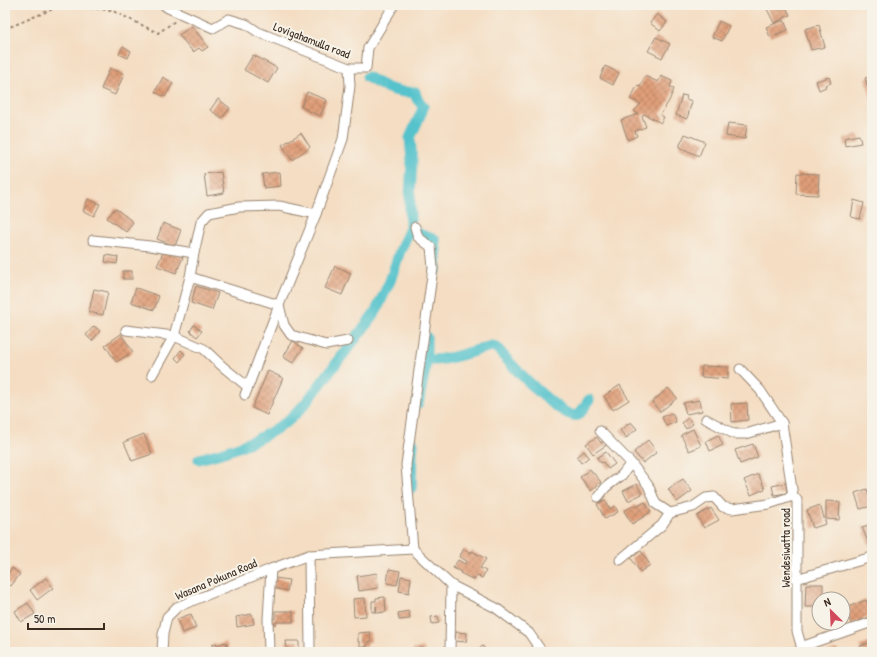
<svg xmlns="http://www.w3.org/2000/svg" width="877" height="657" font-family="'Patrick Hand',sans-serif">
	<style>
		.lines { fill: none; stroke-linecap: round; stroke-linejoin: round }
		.canal { stroke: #56c3cc; stroke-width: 11 }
		.building { fill: url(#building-cross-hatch) }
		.street-casing { stroke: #988470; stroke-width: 11 }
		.path { stroke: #988470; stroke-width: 2; stroke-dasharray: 3 3; stroke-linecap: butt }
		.street { stroke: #fff; stroke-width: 9 }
		.labels { text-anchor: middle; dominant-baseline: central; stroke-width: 4; stroke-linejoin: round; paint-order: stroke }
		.street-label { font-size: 12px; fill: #3b2a1e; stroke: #f7f3e8 }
	</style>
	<defs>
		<pattern id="building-cross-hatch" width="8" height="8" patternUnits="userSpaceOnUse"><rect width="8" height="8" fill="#e09f79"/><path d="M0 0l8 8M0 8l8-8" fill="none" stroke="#b78263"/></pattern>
	</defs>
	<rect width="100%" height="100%" fill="#f7f3e8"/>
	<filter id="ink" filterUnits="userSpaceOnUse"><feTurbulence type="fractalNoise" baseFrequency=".025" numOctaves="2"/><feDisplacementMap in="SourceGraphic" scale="8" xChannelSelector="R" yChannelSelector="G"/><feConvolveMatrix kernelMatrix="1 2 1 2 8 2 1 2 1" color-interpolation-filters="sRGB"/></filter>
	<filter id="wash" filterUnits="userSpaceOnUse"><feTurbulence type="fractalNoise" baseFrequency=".012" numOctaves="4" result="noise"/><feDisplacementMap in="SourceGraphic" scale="16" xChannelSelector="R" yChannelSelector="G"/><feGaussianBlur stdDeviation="0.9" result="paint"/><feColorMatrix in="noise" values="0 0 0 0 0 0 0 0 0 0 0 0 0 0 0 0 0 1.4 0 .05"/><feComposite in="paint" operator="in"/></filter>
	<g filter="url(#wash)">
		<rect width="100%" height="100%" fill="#f4ddc2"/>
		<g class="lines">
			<g class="canal">
				<polyline points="411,229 421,235 433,239 435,240 436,251 436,270"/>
				<path d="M426 360C448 361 470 352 491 346L496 347C506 359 563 422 578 415 582 412 586 404 589 400"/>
				<polyline points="418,404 425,369 426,355 426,337"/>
				<path d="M199 459C228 452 257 442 282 425 291 420 298 411 305 404L366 325 376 311 390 281 400 251 410 228V196L412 161 410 138 422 111 423 106 417 99 415 92C396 94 382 86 367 77"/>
				<polyline points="411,488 412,452 413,443"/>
			</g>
		</g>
		<g id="blocks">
			<g class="building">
				<polygon points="775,5 777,5 779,10 786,7 790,15 774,23 767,9"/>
				<polygon points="657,14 667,22 660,31 650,23"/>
				<polygon points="784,20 788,30 770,37 766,27"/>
				<polygon points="719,21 729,26 722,41 712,37"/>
				<polygon points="819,25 825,47 811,50 805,29"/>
				<polygon points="192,26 208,47 202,51 199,48 193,52 179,35"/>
				<polygon points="656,37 670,44 662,58 648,51"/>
				<polygon points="123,46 131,51 128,58 119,54"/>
				<polygon points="253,55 277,68 268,83 244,70"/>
				<polygon points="605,66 619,73 613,85 600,78"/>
				<polygon points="110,68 124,74 115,95 101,89"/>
				<polygon points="645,76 658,82 661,76 672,81 670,87 674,89 669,101 660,115 664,117 661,123 644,114 642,116 646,127 635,131 637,136 628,140 621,120 638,114 634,111 641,104 630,99 638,85 640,87"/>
				<polygon points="872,76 872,101 865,78"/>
				<polygon points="163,77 173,83 165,97 155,92"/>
				<polygon points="829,77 831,83 825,85 826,87 819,90 816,81"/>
				<polygon points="307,92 327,100 320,116 301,107"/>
				<polygon points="682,95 687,96 686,99 692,101 687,119 676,115"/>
				<polygon points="218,99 230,108 222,118 210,110"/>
				<polygon points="728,123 747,125 745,139 726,136"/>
				<polygon points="301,133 310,147 292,160 282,145"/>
				<polygon points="685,134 705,142 699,156 679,147"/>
				<polygon points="859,135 861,143 845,146 844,138"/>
				<polygon points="221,172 224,193 207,196 204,174"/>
				<polygon points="280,172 281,186 264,188 262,174"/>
				<polygon points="797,173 819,174 818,195 796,194"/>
				<polygon points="88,199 100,204 94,216 83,211"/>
				<polygon points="854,200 864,203 860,219 851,217"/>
				<polygon points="115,208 133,222 126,232 107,218"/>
				<polygon points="163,223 181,230 175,246 157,239"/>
				<polygon points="164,250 183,257 176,273 157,266"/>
				<polygon points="106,255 118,257 117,264 105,262"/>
				<polygon points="335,266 351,273 342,295 325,288"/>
				<rect x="123" y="271" width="9" height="8"/>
				<polygon points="196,286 218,293 212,310 191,303"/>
				<polygon points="136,288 159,296 154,310 131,302"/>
				<polygon points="94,289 108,292 103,315 89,312"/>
				<polygon points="194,325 202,331 197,337 190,331"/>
				<polygon points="94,326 100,331 92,341 86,335"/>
				<polygon points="121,334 133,352 116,362 105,345"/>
				<polygon points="293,341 303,348 293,363 283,357"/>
				<polygon points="181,350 185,354 179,362 175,358"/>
				<polygon points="702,366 728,367 728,379 701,377"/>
				<polygon points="268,371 283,378 267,415 252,408"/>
				<polygon points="620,385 629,400 613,410 604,396"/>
				<polygon points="668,388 677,398 660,412 652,402"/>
				<polygon points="700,400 702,411 686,414 683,403"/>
				<polygon points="747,403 748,420 732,422 731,404"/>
				<polygon points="672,413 676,422 666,426 662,417"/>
				<polygon points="688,418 693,424 686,429 682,423"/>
				<polygon points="631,422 637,429 626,438 620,430"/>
				<polygon points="693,429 701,446 689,451 681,435"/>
				<polygon points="144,434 152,454 132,461 124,442"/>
				<polygon points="718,435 723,445 710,451 706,441"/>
				<polygon points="597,437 601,443 605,440 608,444 593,454 586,444"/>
				<polygon points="648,440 657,452 643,463 634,452"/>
				<polygon points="753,444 758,457 740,464 735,450"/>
				<polygon points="584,451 589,457 581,463 577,457"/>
				<polygon points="606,452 615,464 608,469 603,462 601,463 597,458"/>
				<polygon points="590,469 601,482 591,491 580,477"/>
				<polygon points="758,474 765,489 751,495 744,480"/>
				<polygon points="683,479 692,491 677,502 668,489"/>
				<polygon points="786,483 787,493 774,495 772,486"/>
				<polygon points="637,484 642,494 628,501 623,491"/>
				<polygon points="867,489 872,506 860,509 855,493"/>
				<polygon points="605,500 610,509 615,506 618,512 605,519 597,504"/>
				<polygon points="826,501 840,502 839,520 826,519"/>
				<polygon points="645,502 651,512 632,524 624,511 635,505 636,507"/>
				<polygon points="820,505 826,524 813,528 807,510"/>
				<polygon points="711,508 719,520 704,528 697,516"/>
				<polygon points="872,524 872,546 870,547 862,527"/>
				<polygon points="464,549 471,553 472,551 486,559 480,568 486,571 482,578 477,575 474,580 460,573 461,572 453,568 458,560 465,564 467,561 459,557"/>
				<polygon points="641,551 650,565 640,572 631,558"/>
				<polygon points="12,568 20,574 11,586 5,581 5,577"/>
				<polygon points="389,569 400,571 397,585 387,583"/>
				<polygon points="377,573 378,588 359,591 357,576"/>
				<polygon points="401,576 411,578 409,593 399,591"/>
				<polygon points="46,578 53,588 37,600 30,590"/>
				<polygon points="275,578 289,580 287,591 273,588"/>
				<polygon points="806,584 823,584 823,599 819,599 819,607 805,607"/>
				<polygon points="385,597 386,612 377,613 376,606 376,612 372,612 372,601 376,601 376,598"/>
				<polygon points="365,598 366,616 354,617 353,599"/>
				<polygon points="866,600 872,616 851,624 845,608"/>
				<polygon points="28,603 35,614 21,622 15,611"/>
				<polygon points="275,611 293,611 293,622 276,622 276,624 271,624 271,619 275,619"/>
				<polygon points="409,611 410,619 399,620 398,613"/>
				<polygon points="191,614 196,628 182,633 177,619"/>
				<polygon points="252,614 254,624 237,627 236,617"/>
				<polygon points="438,616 439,623 432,624 431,617"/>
				<polygon points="370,632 371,642 367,642 367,647 360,647 360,642 358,642 358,633"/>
				<polygon points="456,632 467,633 466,642 455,641"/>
				<polygon points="286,641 299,641 299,650 287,650"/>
				<polygon points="226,642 229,650 223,652 214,652 212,645 216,643 217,645"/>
				<polygon points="872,642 872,652 862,652 860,646"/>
				<polygon points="483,646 486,652 479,652 477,649"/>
				<polygon points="423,647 425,652 413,652 412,650"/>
				<polygon points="837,649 838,652 828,652"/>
			</g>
		</g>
	</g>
	<g filter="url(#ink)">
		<use href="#blocks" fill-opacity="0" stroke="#988470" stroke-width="1"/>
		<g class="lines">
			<defs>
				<g id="street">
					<polyline points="164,5 168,8 213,28 229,19 246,24 258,32 349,68 366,68 368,48 394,5"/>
					<polyline points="415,227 418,237 431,247 433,268 406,465 413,549 451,585 496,608 529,633 542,652"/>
					<polyline points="93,240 150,246 194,253"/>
					<polyline points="190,277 279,305 284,325 291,335 326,345 348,341"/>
					<polyline points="126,330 174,336 204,349 222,366 248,387"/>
					<polyline points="740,369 760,390 782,423 793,496"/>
					<polyline points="152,375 174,336 190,277 194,253 201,222 209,213 239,207 279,206 316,214"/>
					<polyline points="245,395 279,305 316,214 343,139 350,86 349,68"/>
					<polyline points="706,419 734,434 746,434 782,423"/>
					<polyline points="600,431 631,463 648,485 656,504 670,513 693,507 706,498 714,497 723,507 732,509 769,504 793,496 797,500 797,631 803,652"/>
					<polyline points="598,497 606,487 622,475 631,463"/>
					<polyline points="620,560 662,525 670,513"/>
					<polyline points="796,579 872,557"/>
					<polyline points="801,647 872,622"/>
					<polyline points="162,652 163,634 167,617 177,607 271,569 309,555"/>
					<polyline points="269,652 268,619 271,569"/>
					<polyline points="310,652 309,555 413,549"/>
					<polyline points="450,652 451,585"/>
				</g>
			</defs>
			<use href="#street" class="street-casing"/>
			<polyline class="path" points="5,29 60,6 111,10 158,33 175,21"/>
			<use href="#street" class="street"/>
		</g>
	</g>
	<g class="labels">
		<g class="street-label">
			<text transform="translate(312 40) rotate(21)">Lovigahamulla road</text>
			<text transform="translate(785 548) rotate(-90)">Wendesiwatta road</text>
			<text transform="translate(216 579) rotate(-23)">Wasana Pokuna Road</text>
		</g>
	</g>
	<rect width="877" height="657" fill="none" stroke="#f7f3e8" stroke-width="20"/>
	<g transform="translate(831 611) rotate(336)"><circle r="19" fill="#f7f3e8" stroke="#aca397"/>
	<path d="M0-3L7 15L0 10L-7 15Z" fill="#d1495b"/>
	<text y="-6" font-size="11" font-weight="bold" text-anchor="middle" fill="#3b2a1e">N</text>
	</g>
	<path d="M28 623v6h76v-6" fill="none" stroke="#3b2a1e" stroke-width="2"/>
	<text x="34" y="623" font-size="12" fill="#3b2a1e" stroke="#f7f3e8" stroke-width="3" paint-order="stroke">50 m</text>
</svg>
